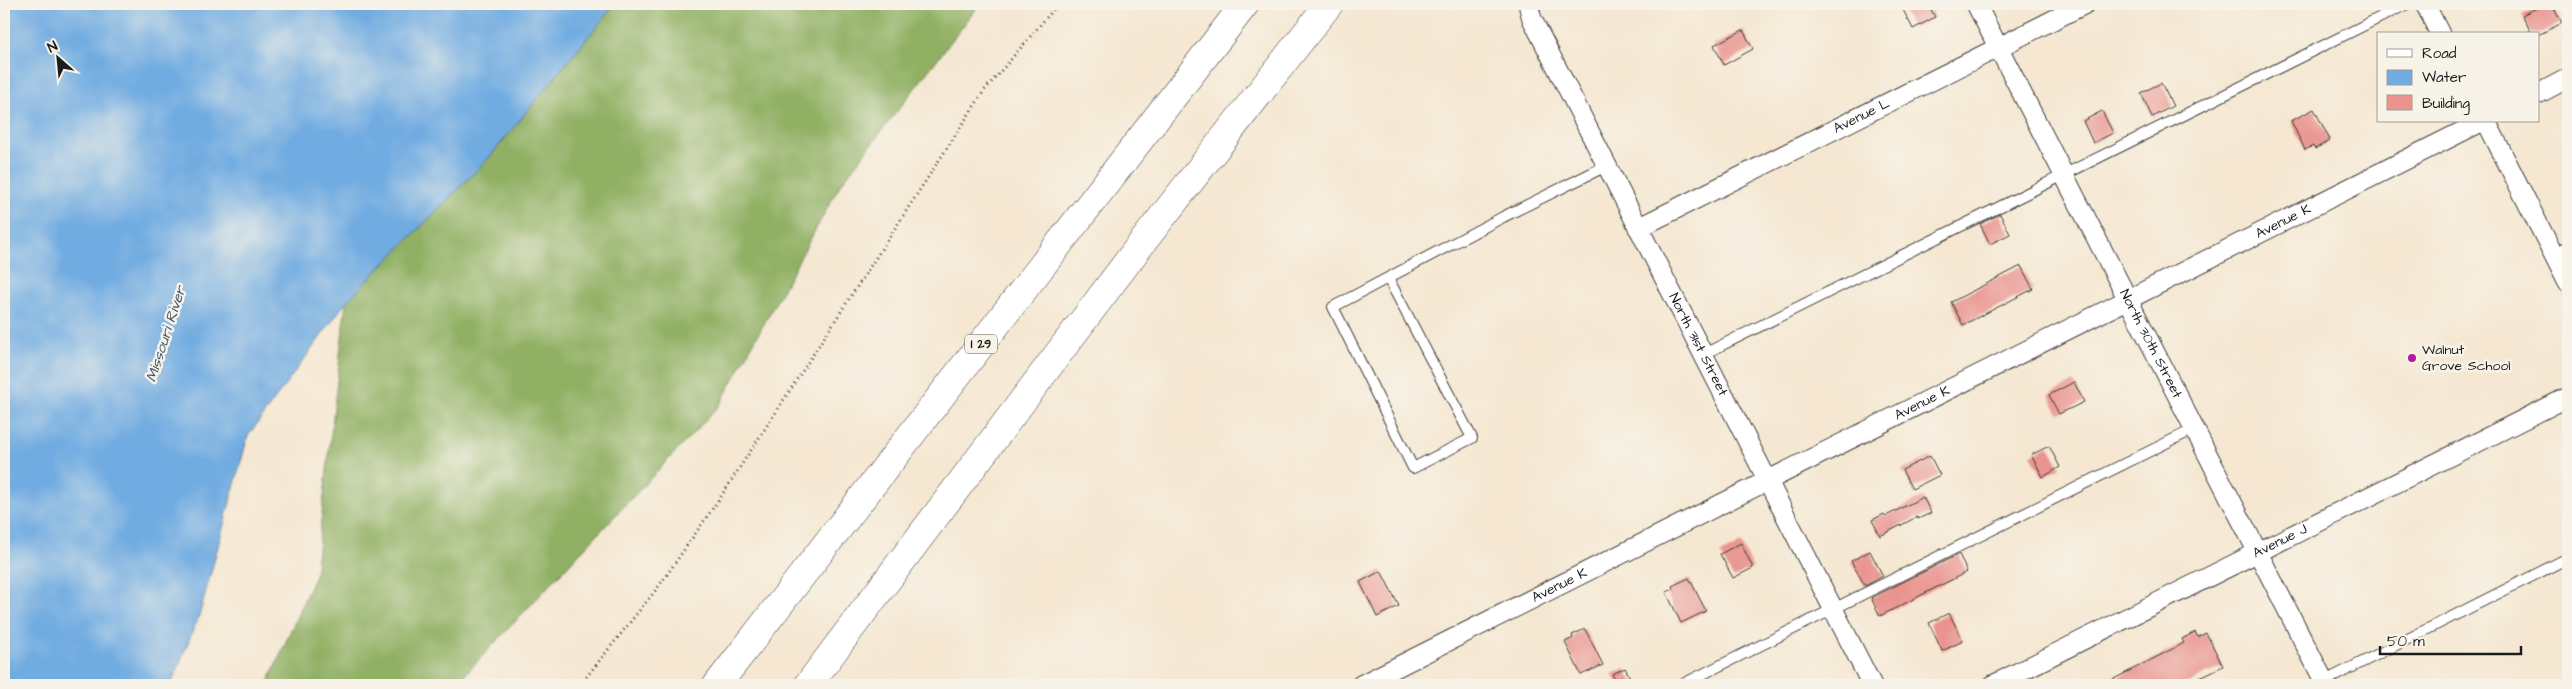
<svg xmlns="http://www.w3.org/2000/svg" width="2572" height="689" font-family="'Architects Daughter',sans-serif">
	<style>
		.forest { fill: #90b063; stroke: #566640 }
		.water { fill: #70abe1; stroke: #46647e }
		.building { fill: #e9948f }
		.lines { fill: none; stroke-linecap: round; stroke-linejoin: round }
		.lane-casing { stroke: #3d3a37; stroke-width: 12 }
		.street-casing { stroke: #3d3a37; stroke-width: 21 }
		.highway-casing { stroke: #3d3a37; stroke-width: 29 }
		.path { stroke: #3d3a37; stroke-width: 3; stroke-dasharray: 1 4; stroke-linecap: butt }
		.lane { stroke: #fff; stroke-width: 10 }
		.street { stroke: #fff; stroke-width: 19 }
		.highway { stroke: #fff; stroke-width: 28 }
		.poi-dot { fill: #b5179e; stroke: #f7f3e8; stroke-width: 2 }
		.labels { text-anchor: middle; dominant-baseline: central; stroke-width: 5; stroke-linejoin: round; paint-order: stroke }
		.shield { fill: #f7f3e8; stroke: #5e5c59; stroke-width: 1 }
		.shield-label { font-size: 12px; font-weight: bold; fill: #1c1c1c }
		.street-label { font-size: 14px; fill: #1c1c1c; stroke: #f7f3e8 }
		.poi-label { font-size: 14px; fill: #1c1c1c; stroke: #f7f3e8; text-anchor: start }
		.water-label { font-size: 15px; font-style: italic; fill: #3e556b; stroke: #f7f3e8 }
	</style>
	<rect width="100%" height="100%" fill="#f7f3e8"/>
	<filter id="ink" filterUnits="userSpaceOnUse"><feTurbulence type="fractalNoise" baseFrequency=".02" numOctaves="2"/><feDisplacementMap in="SourceGraphic" scale="10" xChannelSelector="R" yChannelSelector="G"/><feConvolveMatrix kernelMatrix="1 2 1 2 8 2 1 2 1" color-interpolation-filters="sRGB"/></filter>
	<filter id="wash" filterUnits="userSpaceOnUse"><feTurbulence type="fractalNoise" baseFrequency=".0096" numOctaves="4" result="noise"/><feDisplacementMap in="SourceGraphic" scale="20" xChannelSelector="R" yChannelSelector="G"/><feGaussianBlur stdDeviation="1.12" result="paint"/><feColorMatrix in="noise" values="0 0 0 0 0 0 0 0 0 0 0 0 0 0 0 0 0 1.4 0 .05"/><feComposite in="paint" operator="in"/></filter>
	<g filter="url(#wash)">
		<rect width="100%" height="100%" fill="#f5e7d1"/>
		<polygon class="forest" points="615,4 980,4 840,185 719,406 455,685 267,685 315,575 346,302 488,159"/>
		<polygon class="water" points="4,4 615,4 488,159 346,302 248,436 200,613 171,685 4,685"/>
		<g id="blocks">
			<g class="building">
				<polygon points="1900,4 1928,4 1935,17 1913,29"/>
				<polygon points="2545,4 2552,4 2562,23 2540,34 2532,34 2522,15"/>
				<polygon points="1743,30 1753,49 1724,65 1714,45"/>
				<polygon points="2161,83 2173,106 2152,117 2141,93"/>
				<polygon points="2314,109 2330,140 2315,149 2313,146 2305,150 2291,121"/>
				<polygon points="2102,111 2113,133 2093,143 2083,121"/>
				<polygon points="2000,214 2010,234 1990,244 1980,224"/>
				<polygon points="2021,266 2033,289 1963,325 1951,302"/>
				<polygon points="2074,382 2084,402 2059,414 2049,395"/>
				<polygon points="2049,446 2060,467 2043,477 2031,455"/>
				<polygon points="1930,456 1940,475 1912,489 1902,470"/>
				<polygon points="1923,497 1931,513 1918,519 1917,517 1880,536 1872,520 1884,514 1886,516"/>
				<polygon points="1741,543 1753,568 1733,578 1720,554"/>
				<polygon points="1870,551 1883,576 1865,586 1851,561"/>
				<polygon points="1959,554 1967,572 1880,616 1871,598"/>
				<polygon points="1381,571 1399,606 1377,617 1360,582"/>
				<polygon points="1689,578 1706,611 1681,623 1666,592 1674,589 1672,586"/>
				<polygon points="1949,613 1963,641 1942,651 1929,623"/>
				<polygon points="1585,629 1603,665 1581,675 1565,642 1573,638 1572,635"/>
				<polygon points="2195,632 2198,637 2206,633 2223,666 2184,685 2102,685 2184,643 2182,639"/>
				<polygon points="1625,668 1634,685 1618,685 1612,674"/>
			</g>
		</g>
	</g>
	<g filter="url(#ink)">
		<use href="#blocks" fill-opacity="0" stroke="#3d3a37" stroke-width="1"/>
		<g class="lines">
			<defs>
				<g id="lane">
					<polyline points="2553,253 2568,246"/>
					<polyline points="1388,278 1472,438 1413,468 1333,307 1503,217 1606,166"/>
					<polyline points="1702,355 2407,4"/>
					<polyline points="2321,683 2568,558"/>
					<polyline points="1681,685 2194,429"/>
				</g>
				<g id="street">
					<path id="s1" d="M1530 4 1529 8 1532 19 1872 685"/>
					<path id="s2" d="M1976 4 2326 685"/>
					<polyline points="2425,4 2440,34"/>
					<polyline points="2538,94 2568,78"/>
					<polyline points="2486,121 2568,283"/>
					<path id="s3" d="M1638 228 2085 4"/>
					<path id="s4" d="M1361 685 2483 121"/>
					<path id="s5" d="M1993 685 2568 397"/>
				</g>
				<g id="highway">
					<polyline points="717,685 1245,4"/>
					<polyline points="808,685 1138,248 1329,4"/>
				</g>
			</defs>
			<use href="#lane" class="lane-casing"/>
			<use href="#street" class="street-casing"/>
			<use href="#highway" class="highway-casing"/>
			<polyline class="path" points="580,685 659,586 722,495 984,91 1058,4"/>
			<use href="#lane" class="lane"/>
			<use href="#street" class="street"/>
			<use href="#highway" class="highway"/>
		</g>
	</g>
	<circle class="poi-dot" cx="2412" cy="358" r="5"/>
	<g class="labels">
		<rect class="shield" x="965" y="334.5" width="32" height="19" rx="4"/>
		<g class="shield-label">
			<text x="981" y="344">I 29</text>
		</g>
		<g class="street-label">
			<text stroke="none"><textPath href="#s3" startOffset="250">Avenue L</textPath></text>
			<text stroke="none"><textPath href="#s4" startOffset="1032">Avenue K</textPath></text>
			<text stroke="none"><textPath href="#s2" startOffset="382">North 30th Street</textPath></text>
			<text stroke="none"><textPath href="#s1" startOffset="381">North 31st Street</textPath></text>
			<text stroke="none"><textPath href="#s4" startOffset="628">Avenue K</textPath></text>
			<text stroke="none"><textPath href="#s5" startOffset="321">Avenue J</textPath></text>
			<text stroke="none"><textPath href="#s4" startOffset="222">Avenue K</textPath></text>
		</g>
		<g class="poi-label">
			<text x="2422" y="350">Walnut<tspan x="2422" dy="16">Grove School</tspan></text>
		</g>
		<g class="water-label">
			<text transform="translate(166 334) rotate(-72)">Missouri River</text>
		</g>
	</g>
	<rect width="2572" height="689" fill="none" stroke="#f7f3e8" stroke-width="20"/>
	<rect x="2377" y="32" width="162" height="90" fill="#f7f3e8" stroke="#9f9d96"/>
	<rect x="2387" y="49" width="25" height="8" fill="#ffffff" stroke="#9f9d96"/>
	<text x="2422" y="58" font-size="15" fill="#1c1c1c">Road</text>
	<rect x="2387" y="70" width="25" height="15" fill="#70abe1" stroke="#9f9d96"/>
	<text x="2422" y="82" font-size="15" fill="#1c1c1c">Water</text>
	<rect x="2387" y="95" width="25" height="15" fill="#e9948f" stroke="#9f9d96"/>
	<text x="2422" y="108" font-size="15" fill="#1c1c1c">Building</text>
	<g transform="translate(58 58) rotate(333)" stroke="#f7f3e8" stroke-width="4" paint-order="stroke">
	<path d="M0-4L9 19L0 12L-9 19Z" fill="#1c1c1c"/>
	<text y="-8" font-size="14" font-weight="bold" text-anchor="middle" fill="#1c1c1c">N</text>
	</g>
	<path d="M2380 646v8h141v-8" fill="none" stroke="#1c1c1c" stroke-width="2.5"/>
	<text x="2387" y="646" font-size="15" fill="#1c1c1c" stroke="#f7f3e8" stroke-width="4" paint-order="stroke">50 m</text>
</svg>
